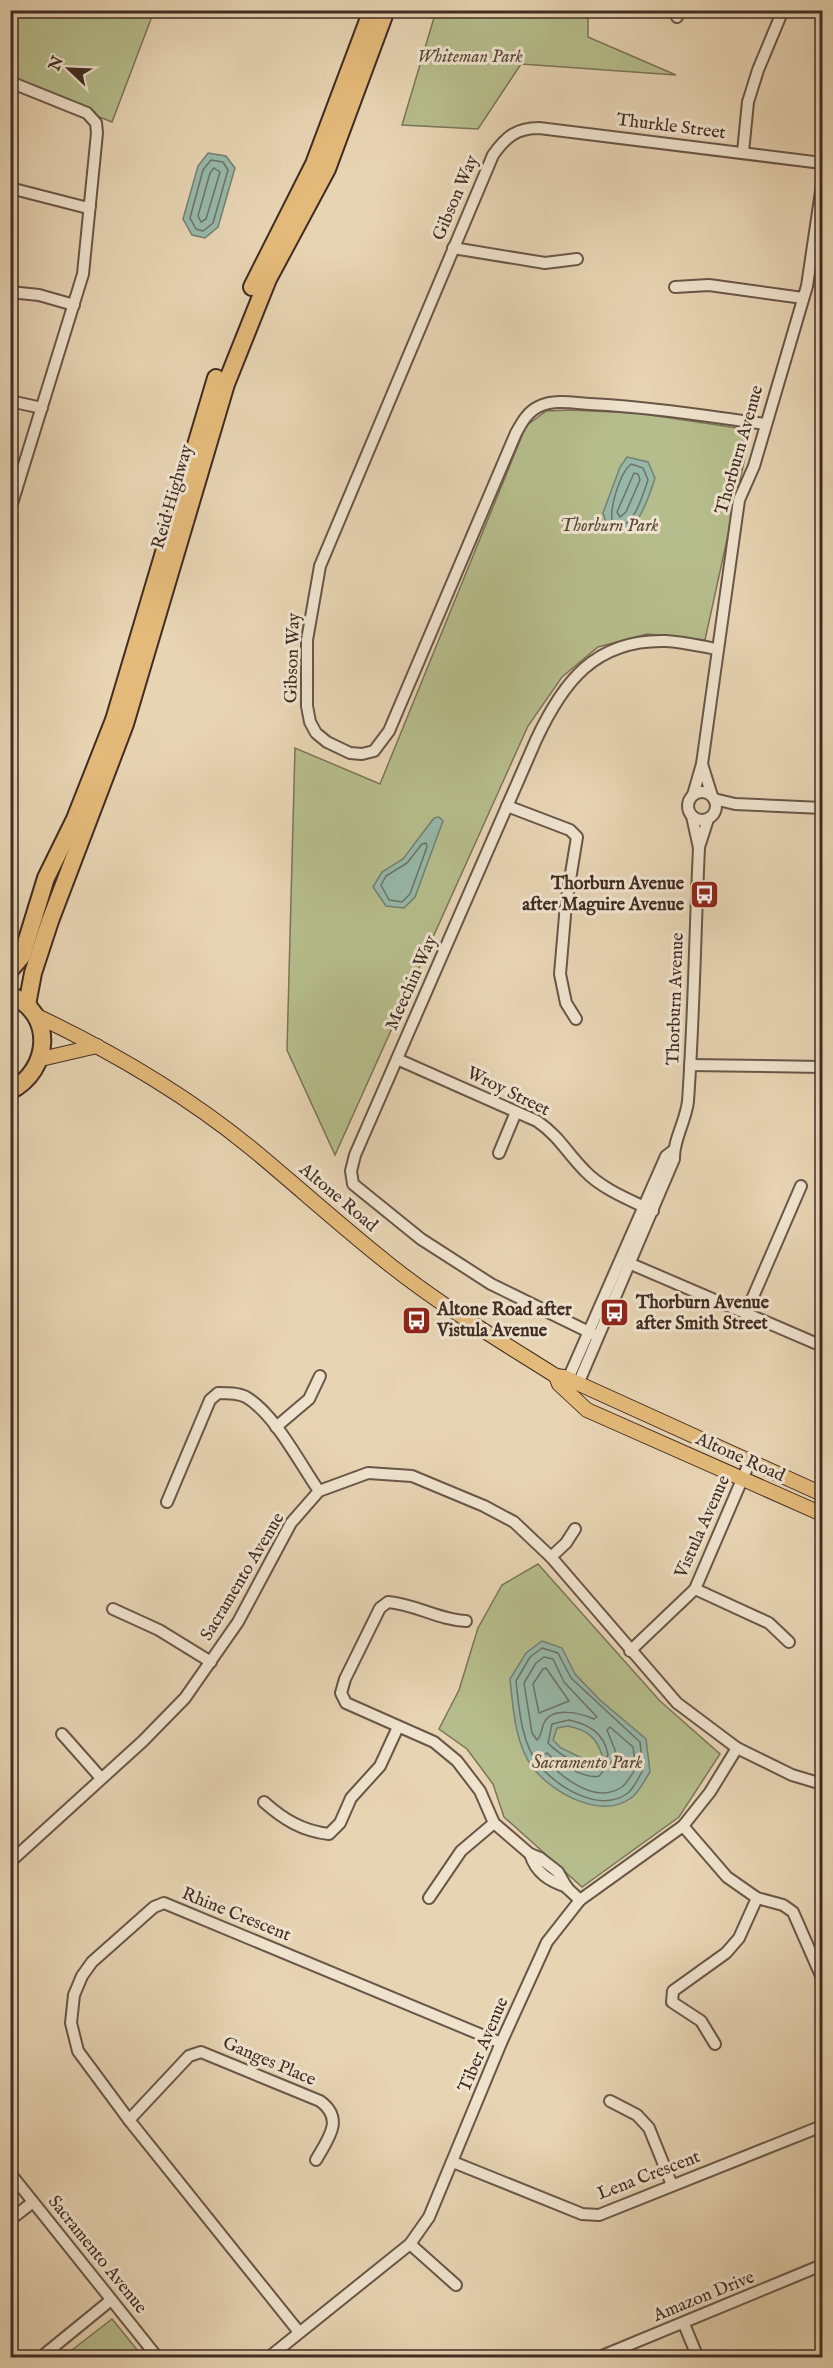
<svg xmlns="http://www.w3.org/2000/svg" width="833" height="2368" font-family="'IM FELL English',serif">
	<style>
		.green { fill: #b6bd8c; stroke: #7b7458; stroke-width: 1.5 }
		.water { fill: #97b8a9; stroke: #748074; stroke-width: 1.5; fill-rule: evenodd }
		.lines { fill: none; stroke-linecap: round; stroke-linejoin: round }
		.shore { stroke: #6c7266; stroke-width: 1.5 }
		.minor-casing { stroke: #6a5648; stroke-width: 14 }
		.major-casing { stroke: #402c24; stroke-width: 16 }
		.highway-casing { stroke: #402c24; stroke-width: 20 }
		.minor { stroke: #efe3ce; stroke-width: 10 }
		.major { stroke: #e4ba7a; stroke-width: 14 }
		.highway { stroke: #e4ba7a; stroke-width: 16 }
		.labels { text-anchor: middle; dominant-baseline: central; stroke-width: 6; stroke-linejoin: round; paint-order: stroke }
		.park-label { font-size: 18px; font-style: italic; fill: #584939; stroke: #efe3ce }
		.street-label { font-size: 18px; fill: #402c24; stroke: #efe3ce }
		.poi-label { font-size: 18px; font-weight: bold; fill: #402c24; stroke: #efe3ce; text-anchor: start }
	</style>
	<rect width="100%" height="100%" fill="#e7d4b3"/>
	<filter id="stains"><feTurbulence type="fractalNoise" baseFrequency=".00333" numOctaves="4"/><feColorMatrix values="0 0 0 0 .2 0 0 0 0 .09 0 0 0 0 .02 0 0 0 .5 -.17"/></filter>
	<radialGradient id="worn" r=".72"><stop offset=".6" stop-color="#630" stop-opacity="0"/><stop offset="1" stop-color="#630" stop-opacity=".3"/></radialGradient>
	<g class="green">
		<polygon points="11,11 154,11 112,122 11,82"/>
		<polygon points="436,11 588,11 588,37 676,75 521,64 478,129 402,125"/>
		<polygon points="569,410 637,413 751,430 705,640 647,634 598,647 562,677 528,726 335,1155 287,1050 295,748 380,784 526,426 546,411"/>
		<polygon points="538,1564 660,1701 720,1754 679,1817 582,1887 504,1817 493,1784 467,1749 439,1729 459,1690 478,1628 502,1585"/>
		<polygon points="112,2319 143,2357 63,2357"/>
	</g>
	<g class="water">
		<polygon points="208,153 226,156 235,168 218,227 205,238 192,235 183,219 198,166"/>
		<path d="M627 457 648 462 655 478C648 499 636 543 608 529L603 513 620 467Z"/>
		<polygon points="439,817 443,821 415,897 404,908 386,906 373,887 382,872 403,859 434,818"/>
		<path d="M542 1641 562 1648 575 1674 600 1700 646 1739 650 1772C645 1779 639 1793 631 1798 601 1820 553 1793 533 1768 515 1744 513 1708 510 1679L526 1653ZM568 1726C586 1730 596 1736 602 1755L594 1764 561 1748 553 1740 557 1728Z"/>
	</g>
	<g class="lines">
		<g class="shore">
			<polygon points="211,160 223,162 228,170 213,223 203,231 196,229 190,218 203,170"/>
			<polygon points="214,168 220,172 206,219 201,222 198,216 210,173"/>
			<path d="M631 464 643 468 648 480C643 494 635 525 618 527L613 524C608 510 620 473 631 464Z"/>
			<polygon points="634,473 638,474 640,480 626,512 620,517 617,512"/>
			<polygon points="422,844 426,843 427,847 410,894 402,902 389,900 381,885 386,876 407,863"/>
			<path d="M542 1648 558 1653 571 1678 640 1742 643 1770C639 1777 634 1788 628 1793 600 1814 557 1787 539 1765 521 1743 519 1707 516 1681L530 1657Z"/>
			<path d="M544 1657 553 1659 564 1682 597 1717 594 1719C581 1713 552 1706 544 1723 541 1729 542 1736 537 1740L532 1733 524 1683 536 1663Z"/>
			<polygon points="546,1668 569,1701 539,1713 533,1684 543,1669"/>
			<path d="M569 1720C590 1725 604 1733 608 1755L597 1769C585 1771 556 1752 548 1743L552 1724Z"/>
			<path d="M610 1727 633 1747 636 1768C632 1774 627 1783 622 1787 595 1805 562 1777 544 1759L543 1755 547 1753C556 1762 586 1780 599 1776L615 1758V1750L607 1730Z"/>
		</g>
		<defs>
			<g id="minor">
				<polyline points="677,17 680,10"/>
				<polyline points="10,82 87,113 96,123 97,133 83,274 10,510"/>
				<polyline points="743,152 748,102 758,70 783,10"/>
				<polyline points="10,188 84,207 90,206"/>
				<polyline points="453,248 545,263 577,259"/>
				<polyline points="675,287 709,285 803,298"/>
				<polyline points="10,292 39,295 74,305"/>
				<polyline points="10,401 42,408"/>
				<path d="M765 424C707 416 649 407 590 404 575 403 554 399 540 406 528 411 522 422 516 433L389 731 374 751 362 754 350 753 327 742 316 733 310 722 307 706V640L320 566 493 155C506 137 516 128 539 128L822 163"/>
				<polyline points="702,764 712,796"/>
				<circle cx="702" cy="806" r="14"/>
				<polyline points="693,795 702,764 739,500 754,466 807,286 822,185"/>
				<polyline points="714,799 735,804 822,808"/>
				<polyline points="507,806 570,830 577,837 566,904 560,974 566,1003 576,1019"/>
				<polyline points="699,847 708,819"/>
				<path d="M397 1059 537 1121C560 1137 566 1152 585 1171 602 1189 630 1200 653 1211"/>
				<polyline points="690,1065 822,1067"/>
				<polyline points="499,1153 516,1112"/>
				<polyline points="624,1261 822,1346"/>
				<polyline points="746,1313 801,1186"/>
				<path d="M597 1336 491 1284 421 1239 353 1184 351 1171 355 1155 536 740C563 682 595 639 666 641 683 642 700 646 717 649"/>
				<polyline points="568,1379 666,1156 674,1150"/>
				<path d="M578 1384 674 1159C673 1140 686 1121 688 1101 694 1017 695 932 699 848L692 816"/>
				<polyline points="276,1427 309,1399 320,1376"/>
				<path d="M167 1502 210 1400 218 1393C228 1393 238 1393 246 1397 275 1414 300 1464 319 1491"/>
				<polyline points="551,1557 566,1543 575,1529"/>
				<polyline points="695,1589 769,1623 789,1642"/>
				<polyline points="113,1609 159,1630 211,1662"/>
				<path d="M466 1621C439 1620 415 1604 388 1602L380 1608 345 1679 341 1693 346 1703 434 1742 457 1761 480 1791 494 1823 530 1854 540 1858 558 1872 567 1888 580 1900"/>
				<polyline points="630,1651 695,1589 750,1461"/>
				<polyline points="62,1734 101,1778"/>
				<path d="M264 1802C283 1819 302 1831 329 1834L340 1823 351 1798 380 1766 398 1727"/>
				<polyline points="683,1826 727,1877 757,1898 783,1905 793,1912 822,1978"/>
				<path d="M530 1854C536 1873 549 1881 567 1887"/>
				<polyline points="10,1862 143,1741 185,1698 238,1622 291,1523 319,1491 368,1473 412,1476 484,1506 514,1522 551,1557 677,1703 737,1748 792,1775 822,1784"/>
				<polyline points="429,1898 461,1851 494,1823"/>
				<polyline points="715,2044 701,2021 672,2002 673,1991 726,1953 739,1938 757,1898"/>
				<polyline points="610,2101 637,2115 649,2128 672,2185"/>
				<path d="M129 2120 189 2056 201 2052 320 2101C345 2119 328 2139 316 2160"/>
				<polyline points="453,2162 582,2214 599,2215 822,2126"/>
				<polyline points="10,2173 158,2358"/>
				<polyline points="10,2220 33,2202"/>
				<polyline points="410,2244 456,2285"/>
				<polyline points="684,2324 698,2358"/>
				<polyline points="299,2332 129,2120 78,2051 71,2023 74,1995 82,1976 92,1962 154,1907 164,1903 501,2043"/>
				<polyline points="40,2358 111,2300"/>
				<polyline points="268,2358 410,2244 429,2217 501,2043 547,1942 580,1900 683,1826 710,1792 737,1748"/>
				<polyline points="597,2358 822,2265"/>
			</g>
			<g id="major">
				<path d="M35 1015C111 1051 186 1095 251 1148 298 1187 343 1228 390 1265 443 1307 499 1340 556 1376L564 1377 822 1494"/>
				<polyline points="41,1059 97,1046"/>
				<polyline points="556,1376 559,1384 587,1410 822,1514"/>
			</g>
			<g id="highway">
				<polyline points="252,287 314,164 372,10"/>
				<polyline points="10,970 22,956 46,878 75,819 114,720 216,378"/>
				<path d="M10 995C55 1013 51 1070 10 1091"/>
				<polyline points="27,1005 33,973 50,921 125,724 226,384 268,279 327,169 386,10"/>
			</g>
		</defs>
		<use href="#minor" class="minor-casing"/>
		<use href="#major" class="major-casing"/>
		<use href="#highway" class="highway-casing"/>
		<use href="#minor" class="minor"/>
		<use href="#major" class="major"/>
		<use href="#highway" class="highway"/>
	</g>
	<defs>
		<symbol id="bus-square" viewBox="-11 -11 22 22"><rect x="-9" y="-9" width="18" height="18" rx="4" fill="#8f2418" stroke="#efe3ce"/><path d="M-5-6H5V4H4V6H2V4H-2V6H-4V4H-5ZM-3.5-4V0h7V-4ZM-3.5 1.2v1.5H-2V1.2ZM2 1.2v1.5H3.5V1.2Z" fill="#fff"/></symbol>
	</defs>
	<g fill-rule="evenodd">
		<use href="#bus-square" x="688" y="878" width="33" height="33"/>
		<use href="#bus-square" x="598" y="1296" width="33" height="33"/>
		<use href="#bus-square" x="400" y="1304" width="33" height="33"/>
	</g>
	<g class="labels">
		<g class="park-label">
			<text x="470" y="57">Whiteman Park</text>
			<text x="609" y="526">Thorburn Park</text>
			<text x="587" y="1763">Sacramento Park</text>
		</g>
		<g class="street-label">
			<text transform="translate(671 127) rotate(7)">Thurkle Street</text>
			<text transform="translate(456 198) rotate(-67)">Gibson Way</text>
			<text transform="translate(740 450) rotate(-74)">Thorburn Avenue</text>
			<text transform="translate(173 497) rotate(-74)">Reid Highway</text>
			<text transform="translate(293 658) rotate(-88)">Gibson Way</text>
			<text transform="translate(412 983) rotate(-66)">Meechin Way</text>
			<text transform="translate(676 999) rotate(-88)">Thorburn Avenue</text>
			<text transform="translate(508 1092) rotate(26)">Wroy Street</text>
			<text transform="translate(338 1198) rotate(40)">Altone Road</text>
			<text transform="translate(740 1458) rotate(24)">Altone Road</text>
			<text transform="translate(703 1527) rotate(-66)">Vistula Avenue</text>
			<text transform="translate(243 1577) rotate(-59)">Sacramento Avenue</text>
			<text transform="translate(236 1915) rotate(22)">Rhine Crescent</text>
			<text transform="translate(484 2045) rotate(-67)">Tiber Avenue</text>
			<text transform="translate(269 2062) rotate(23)">Ganges Place</text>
			<text transform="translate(649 2176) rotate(-21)">Lena Crescent</text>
			<text transform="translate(97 2255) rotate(51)">Sacramento Avenue</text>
			<text transform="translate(704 2297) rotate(-22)">Amazon Drive</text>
		</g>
		<g class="poi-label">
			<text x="684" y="884" text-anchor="end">Thorburn Avenue<tspan x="684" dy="21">after Maguire Avenue</tspan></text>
			<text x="636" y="1303">Thorburn Avenue<tspan x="636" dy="21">after Smith Street</tspan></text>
			<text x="437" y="1310">Altone Road after<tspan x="437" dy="21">Vistula Avenue</tspan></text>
		</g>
	</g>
	<rect width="833" height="2368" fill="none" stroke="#e7d4b3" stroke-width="36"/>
	<rect x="12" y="12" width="809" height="2344" fill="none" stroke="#402c24" stroke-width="3"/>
	<rect x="18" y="18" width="797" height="2332" fill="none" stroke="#402c24" stroke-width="1.5"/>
	<g transform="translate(69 69) rotate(293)" stroke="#efe3ce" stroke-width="4.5" paint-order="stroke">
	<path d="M0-4.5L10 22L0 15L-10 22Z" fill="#402c24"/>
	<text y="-9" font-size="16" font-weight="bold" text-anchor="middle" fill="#402c24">N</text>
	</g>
	<rect width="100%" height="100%" filter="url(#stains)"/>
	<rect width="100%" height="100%" fill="url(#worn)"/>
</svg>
